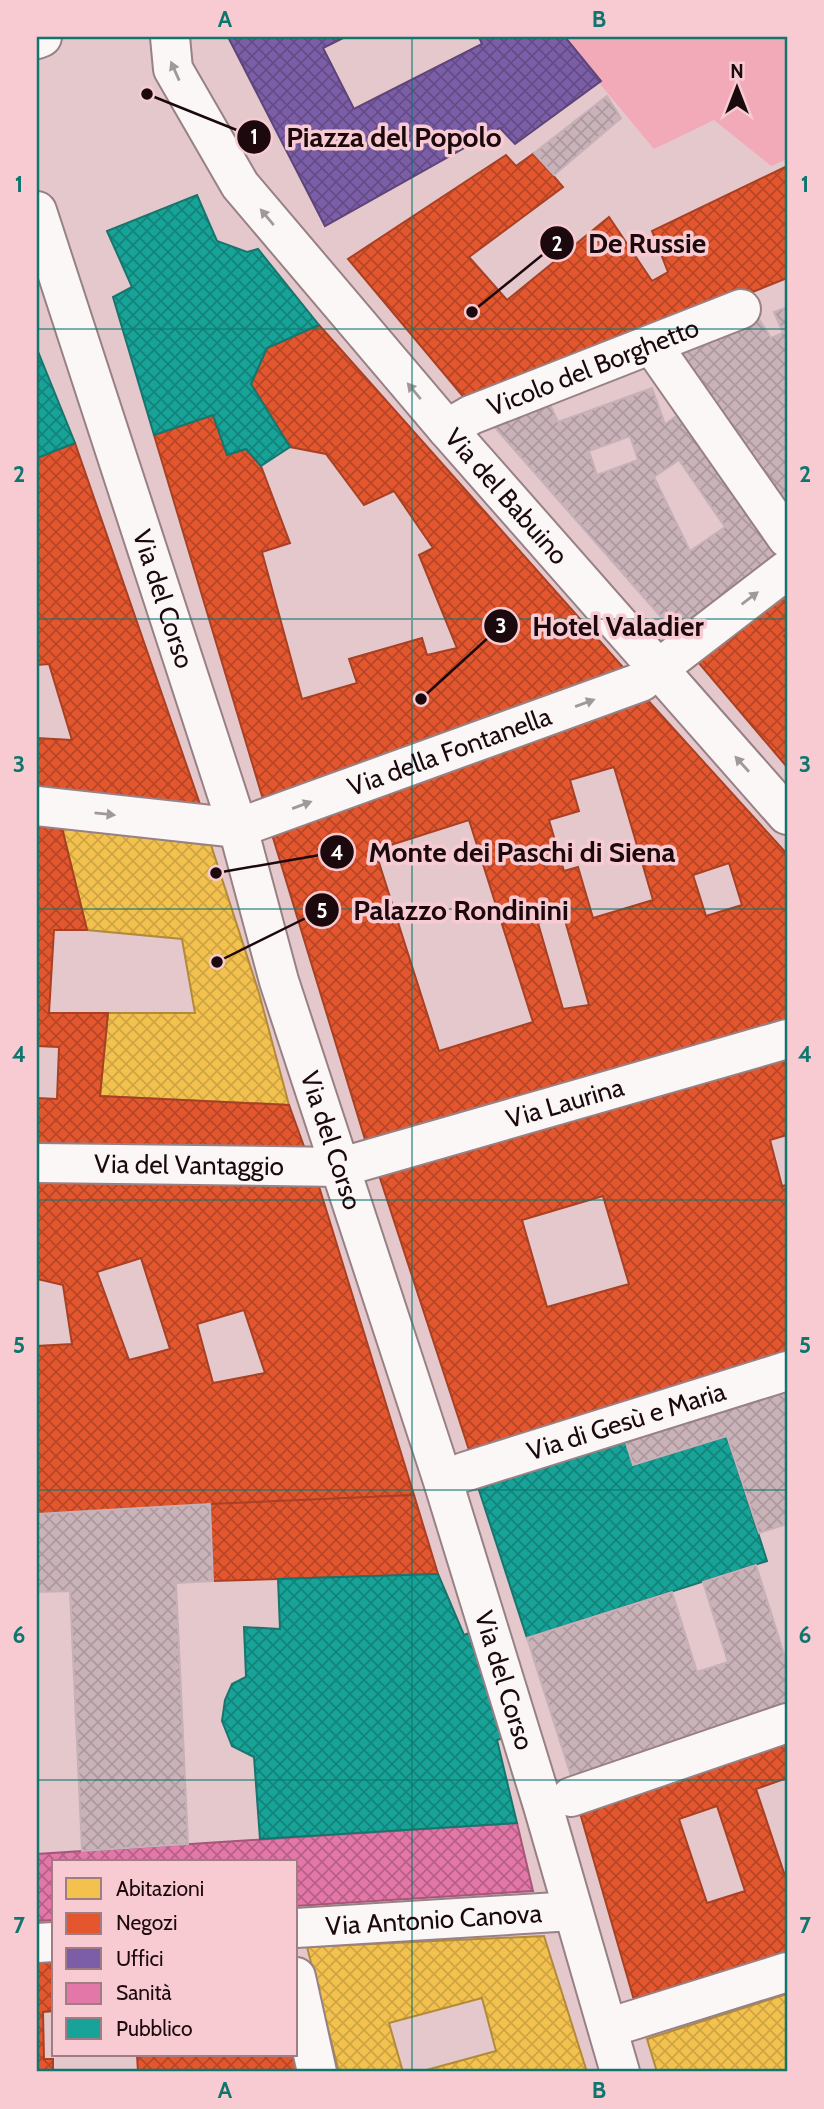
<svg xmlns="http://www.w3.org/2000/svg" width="824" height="2109" font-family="Cabin,sans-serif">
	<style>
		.green { fill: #f2a9b8 }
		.homes { fill: url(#homes-cross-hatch); stroke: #b28a3a; stroke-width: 2 }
		.shops { fill: url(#shops-cross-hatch); stroke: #a84024; stroke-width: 2; fill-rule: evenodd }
		.offices { fill: url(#offices-cross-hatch); stroke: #5e4479; stroke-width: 2 }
		.health { fill: url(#health-cross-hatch); stroke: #a7567a; stroke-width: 2 }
		.public { fill: url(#public-cross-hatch); stroke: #18756e; stroke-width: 2 }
		.building { fill: url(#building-cross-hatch); stroke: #c7b1b8; stroke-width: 2; fill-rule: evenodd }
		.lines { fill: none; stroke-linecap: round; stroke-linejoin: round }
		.minor-casing { stroke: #978184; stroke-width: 42 }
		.minor { stroke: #fbf7f7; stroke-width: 38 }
		.oneway { fill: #a19899 }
		.grid { fill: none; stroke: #0f766e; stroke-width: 2; stroke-opacity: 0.55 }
		.labels { text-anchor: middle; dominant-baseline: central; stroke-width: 7; stroke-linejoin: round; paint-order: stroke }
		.street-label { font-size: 26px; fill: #1b090d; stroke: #f8cbd3 }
		.leader { fill: none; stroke: #1b090d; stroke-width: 2.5 }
		.callout-dot { fill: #1b090d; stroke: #f8cbd3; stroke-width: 2.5 }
		.mark-label { font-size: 21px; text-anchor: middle; font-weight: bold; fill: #fff }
		.callout-label { font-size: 28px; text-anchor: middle; font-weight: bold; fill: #1b090d; stroke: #f8cbd3; stroke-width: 7; stroke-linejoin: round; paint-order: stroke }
		.neatline { fill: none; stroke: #0f766e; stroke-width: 2.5 }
		.grid-label { font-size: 23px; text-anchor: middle; font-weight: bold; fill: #0f766e }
	</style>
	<defs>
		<pattern id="homes-cross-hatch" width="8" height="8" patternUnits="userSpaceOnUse" patternTransform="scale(1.75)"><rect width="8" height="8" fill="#f2c14e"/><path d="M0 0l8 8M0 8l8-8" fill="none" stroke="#cfa443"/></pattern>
		<pattern id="shops-cross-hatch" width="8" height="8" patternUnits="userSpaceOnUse" patternTransform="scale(1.75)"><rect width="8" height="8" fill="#e4572e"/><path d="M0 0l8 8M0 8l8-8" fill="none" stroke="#b84626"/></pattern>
		<pattern id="offices-cross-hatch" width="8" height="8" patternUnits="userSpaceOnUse" patternTransform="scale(1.75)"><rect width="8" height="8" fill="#7b5ea7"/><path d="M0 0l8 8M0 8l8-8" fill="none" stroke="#644c86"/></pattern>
		<pattern id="health-cross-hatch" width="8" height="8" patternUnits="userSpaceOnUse" patternTransform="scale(1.75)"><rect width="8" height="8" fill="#e377a8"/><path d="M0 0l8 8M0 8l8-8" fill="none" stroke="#b76087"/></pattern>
		<pattern id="public-cross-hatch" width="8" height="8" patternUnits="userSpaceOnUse" patternTransform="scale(1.75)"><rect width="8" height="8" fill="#17a398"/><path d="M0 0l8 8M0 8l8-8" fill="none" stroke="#14837a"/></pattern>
		<pattern id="building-cross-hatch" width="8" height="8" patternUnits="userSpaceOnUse" patternTransform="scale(1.75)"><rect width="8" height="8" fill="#c9b3b9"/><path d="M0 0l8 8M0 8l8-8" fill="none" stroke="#ac999e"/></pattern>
	</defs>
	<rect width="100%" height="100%" fill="#e5c8cc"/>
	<polygon class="green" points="561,37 787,37 787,159 771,166 714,120 654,149"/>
	<g class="homes">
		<polygon points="62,828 211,845 259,993 289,1105 100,1096 108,1013 195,1013 182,939 87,930"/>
		<polygon points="544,1936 587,2072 419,2072 496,2051 482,1998 389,2023 403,2072 339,2072 307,1947"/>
		<polygon points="787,1994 787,2072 657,2072 647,2039"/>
	</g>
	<g class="shops">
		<polygon points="534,153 563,187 469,257 507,300 609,217 652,281 668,272 652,231 787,166 787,278 471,406 348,259 506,155 516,166"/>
		<polygon points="319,325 629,674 265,806 154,435 213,415 227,455 246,449 261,466 290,543 262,552 302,699 357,683 349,659 422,638 427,655 457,648 419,555 433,548 394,491 364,505 326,454 290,447 251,384 267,348"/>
		<polygon points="75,443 201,807 37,792 37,738 72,740 49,664 37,665 37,458"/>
		<polygon points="787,585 787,634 784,636 787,640 787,767 692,655"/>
		<path d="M644 696 787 854V1020L367 1146 271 831ZM614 767 653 900 593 918 578 867 564 871 549 820 579 811 570 780ZM469 820 533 1022 439 1051 375 850ZM729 863 742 905 706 916 693 875ZM564 917 589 1005 563 1009 538 923Z"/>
		<polygon points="37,825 62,828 87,930 54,930 49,1013 108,1013 100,1096 289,1105 306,1152 37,1147 37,1098 57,1099 59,1047 37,1046"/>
		<path d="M787 1055V1135L770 1140 782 1186 787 1185V1352L470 1453 378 1172ZM603 1196 629 1284 547 1307 522 1220Z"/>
		<path d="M37 1179 317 1180 414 1495 37 1514V1346L72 1344 63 1285 37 1279ZM141 1258 170 1349 129 1360 97 1272ZM244 1310 265 1373 213 1383 197 1324Z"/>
		<polygon points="414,1495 438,1574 213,1581 210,1504"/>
		<path d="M787 1744V1778L756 1789 784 1873 787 1872V1958L636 2007 580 1813ZM717 1806 745 1891 707 1903 679 1819Z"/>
		<polygon points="54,1962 54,2011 43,2012 44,2059 53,2059 53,2072 37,2072 37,1963"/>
		<polygon points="137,2055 296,2055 301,2072 138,2072"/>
	</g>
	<polygon class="offices" points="228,37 345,37 323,48 354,109 482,44 479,37 565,37 601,81 515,144 500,128 325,226"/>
	<polygon class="health" points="517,1823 533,1891 296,1906 296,1862 54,1862 54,1920 37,1921 37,1854"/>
	<g class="public">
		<polygon points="197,195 217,241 247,252 258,249 319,325 267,348 251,384 290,447 261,466 246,449 227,455 213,415 154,435 113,297 132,287 107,231"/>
		<polygon points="37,349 75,443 37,458"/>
		<polygon points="727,1436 767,1561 527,1638 478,1487 625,1440 633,1465"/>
		<polygon points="438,1574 464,1635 472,1632 504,1738 497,1740 517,1823 260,1839 254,1757 232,1746 222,1721 225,1700 232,1684 246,1677 244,1627 280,1629 278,1579"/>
	</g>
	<g class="building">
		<polygon points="607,96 621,118 554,175 534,153"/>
		<polygon points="787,307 787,528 664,349 755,313 771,338 783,333 774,312"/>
		<path d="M652 388 665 424 685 410 785 554 675 633 491 423 548 400 558 422ZM630 436 638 460 597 475 589 451ZM679 460 725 527 690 551 654 477Z"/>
		<polygon points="787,1389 787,1524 759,1533 727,1436 633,1465 625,1440"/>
		<polygon points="210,1504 213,1581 176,1583 188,1844 82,1851 70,1591 37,1592 37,1514"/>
		<polygon points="756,1565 787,1664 787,1711 572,1779 527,1638 672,1592 697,1672 728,1662 703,1582"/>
	</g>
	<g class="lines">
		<defs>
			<g id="minor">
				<path id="s1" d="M170 37 173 69 240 185 447 429 787 815"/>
				<polyline points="37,39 42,37"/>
				<path id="s2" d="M37 211 238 828 279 981 442 1478 543 1806 620 2072"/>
				<polyline points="652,345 787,538"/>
				<path id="s3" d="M447 429 471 415 741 309"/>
				<path id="s4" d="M37 806 238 828 641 682 787 570"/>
				<path id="s5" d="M37 1163 342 1167 787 1039"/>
				<path id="s6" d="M464 1472 787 1371"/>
				<polyline points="571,1797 787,1723"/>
				<path id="s7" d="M296 1928 573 1911"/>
				<polyline points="37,1943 54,1942"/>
				<polyline points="296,1977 317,2072"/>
				<polyline points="627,2022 787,1972"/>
			</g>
		</defs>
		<use href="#minor" class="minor-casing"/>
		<use href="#minor" class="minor"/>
	</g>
	<defs><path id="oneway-solid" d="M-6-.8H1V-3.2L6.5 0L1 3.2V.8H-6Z" transform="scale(1.75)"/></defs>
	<g class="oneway">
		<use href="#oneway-solid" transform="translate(175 71) rotate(-114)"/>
		<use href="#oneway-solid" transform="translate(267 217) rotate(-130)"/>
		<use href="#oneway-solid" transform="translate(414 391) rotate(-130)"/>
		<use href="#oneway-solid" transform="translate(750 598) rotate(-37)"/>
		<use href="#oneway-solid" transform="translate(585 703) rotate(-20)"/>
		<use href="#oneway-solid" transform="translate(742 764) rotate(-132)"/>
		<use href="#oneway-solid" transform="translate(302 805) rotate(-20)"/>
		<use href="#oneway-solid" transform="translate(105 814) rotate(6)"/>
	</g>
	<path class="grid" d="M412 37V2072M37 329H787M37 619H787M37 909H787M37 1200H787M37 1490H787M37 1780H787"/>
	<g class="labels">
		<g class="street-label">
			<text stroke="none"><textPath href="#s3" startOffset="159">Vicolo del Borghetto</textPath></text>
			<text stroke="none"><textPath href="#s1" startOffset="576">Via del Babuino</textPath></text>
			<text stroke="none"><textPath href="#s2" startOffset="408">Via del Corso</textPath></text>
			<text stroke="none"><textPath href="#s4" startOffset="427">Via della Fontanella</textPath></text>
			<text stroke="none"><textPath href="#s5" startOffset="537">Via Laurina</textPath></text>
			<text stroke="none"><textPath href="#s2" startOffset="975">Via del Corso</textPath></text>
			<text stroke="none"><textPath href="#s5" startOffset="152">Via del Vantaggio</textPath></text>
			<text stroke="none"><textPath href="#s6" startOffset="170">Via di Gesù e Maria</textPath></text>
			<text stroke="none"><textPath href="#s2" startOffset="1542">Via del Corso</textPath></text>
			<text stroke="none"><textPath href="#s7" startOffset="138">Via Antonio Canova</textPath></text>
		</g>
	</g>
	<path class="leader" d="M147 94L254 137M472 312L557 243M421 699L501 626M216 873L337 852M217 962L322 910"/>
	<g class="callout-dot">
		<circle cx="147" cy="94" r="7"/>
		<circle cx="472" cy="312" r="7"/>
		<circle cx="421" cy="699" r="7"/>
		<circle cx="216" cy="873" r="7"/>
		<circle cx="217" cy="962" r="7"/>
		<circle cx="254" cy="137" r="18"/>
		<circle cx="557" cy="243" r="18"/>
		<circle cx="501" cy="626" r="18"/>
		<circle cx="337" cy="852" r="18"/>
		<circle cx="322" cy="910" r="18"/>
	</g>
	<g class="mark-label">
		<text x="254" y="144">1</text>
		<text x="557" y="251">2</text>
		<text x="501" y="633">3</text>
		<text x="337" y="860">4</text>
		<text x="322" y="918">5</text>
	</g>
	<g class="callout-label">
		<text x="394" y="147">Piazza del Popolo</text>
		<text x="647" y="253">De Russie</text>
		<text x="618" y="636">Hotel Valadier</text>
		<text x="522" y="862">Monte dei Paschi di Siena</text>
		<text x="461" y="920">Palazzo Rondinini</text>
	</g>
	<rect width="824" height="2109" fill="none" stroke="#f8cbd3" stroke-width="77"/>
	<rect x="52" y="1860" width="245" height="196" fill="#f8cbd3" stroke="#a07d84" stroke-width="2"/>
	<rect x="66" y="1878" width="35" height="21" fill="#f2c14e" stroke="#a07d84" stroke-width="2"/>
	<text x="116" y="1896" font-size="21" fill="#1b090d">Abitazioni</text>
	<rect x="66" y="1913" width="35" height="21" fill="#e4572e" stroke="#a07d84" stroke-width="2"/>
	<text x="116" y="1930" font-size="21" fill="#1b090d">Negozi</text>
	<rect x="66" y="1948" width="35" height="21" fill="#7b5ea7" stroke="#a07d84" stroke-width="2"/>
	<text x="116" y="1966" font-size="21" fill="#1b090d">Uffici</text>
	<rect x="66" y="1983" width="35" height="21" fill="#e377a8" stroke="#a07d84" stroke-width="2"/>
	<text x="116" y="2000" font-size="21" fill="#1b090d">Sanità</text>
	<rect x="66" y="2018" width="35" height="21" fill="#17a398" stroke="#a07d84" stroke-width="2"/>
	<text x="116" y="2036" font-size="21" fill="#1b090d">Pubblico</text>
	<g transform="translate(737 88)" stroke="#f8cbd3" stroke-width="5" paint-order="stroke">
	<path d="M0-5L12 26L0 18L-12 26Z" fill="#1b090d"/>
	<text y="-10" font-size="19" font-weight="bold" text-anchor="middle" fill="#1b090d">N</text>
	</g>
	<rect x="38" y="38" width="748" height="2032" class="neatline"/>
	<g class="grid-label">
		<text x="225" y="27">A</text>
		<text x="599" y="27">B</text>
		<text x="19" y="192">1</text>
		<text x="805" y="192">1</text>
		<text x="19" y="482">2</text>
		<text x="805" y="482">2</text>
		<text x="19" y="772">3</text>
		<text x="805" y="772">3</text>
		<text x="19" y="1062">4</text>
		<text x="805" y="1062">4</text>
		<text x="19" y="1353">5</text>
		<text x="805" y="1353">5</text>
		<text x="19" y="1643">6</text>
		<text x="805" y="1643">6</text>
		<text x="19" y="1933">7</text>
		<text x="805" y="1933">7</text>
		<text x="225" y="2098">A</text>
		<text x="599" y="2098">B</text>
	</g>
</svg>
